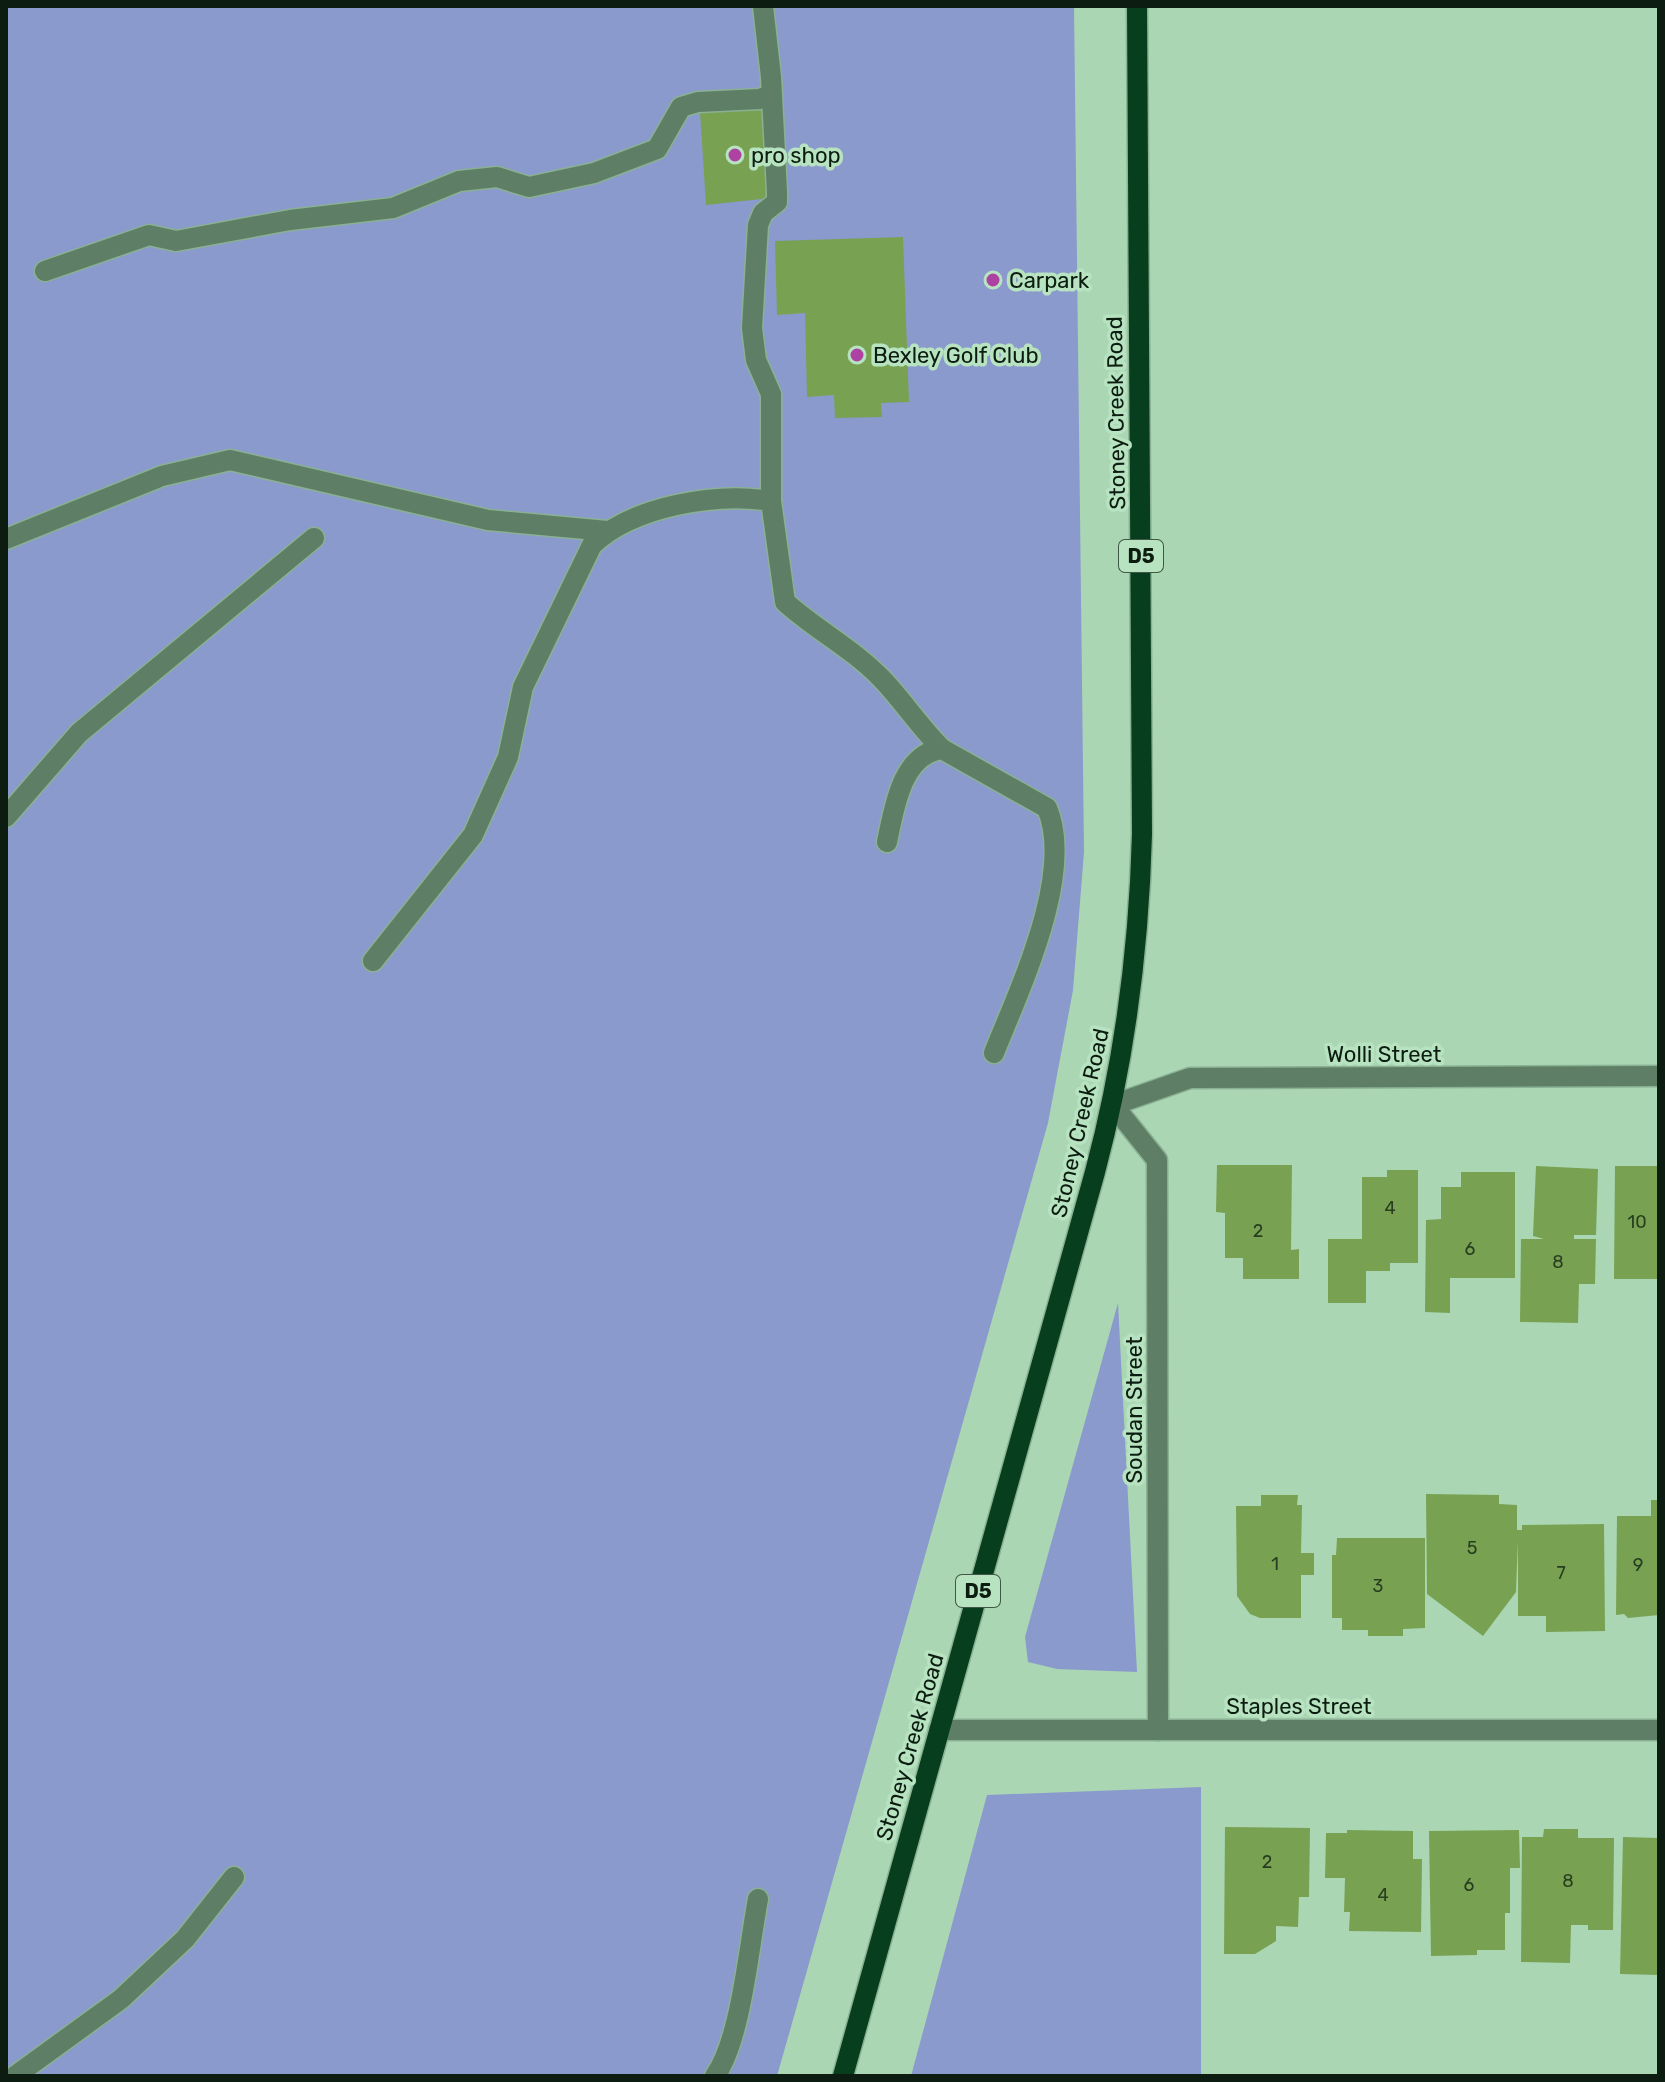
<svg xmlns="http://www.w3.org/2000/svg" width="1665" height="2082" font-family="Rubik,sans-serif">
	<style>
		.green { fill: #8a9acd }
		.building { fill: #78a252 }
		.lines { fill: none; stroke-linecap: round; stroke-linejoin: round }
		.minor-casing { stroke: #8ab193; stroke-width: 23 }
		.major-casing { stroke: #8ab193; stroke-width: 23 }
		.minor { stroke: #5e7f66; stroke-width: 20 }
		.major { stroke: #073e1d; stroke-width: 20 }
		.poi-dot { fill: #ad42a3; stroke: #b7e3c1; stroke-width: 3 }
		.labels { text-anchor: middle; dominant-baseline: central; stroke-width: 7; stroke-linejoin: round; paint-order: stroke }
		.number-label { font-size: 18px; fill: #273e20 }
		.shield { fill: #b7e3c1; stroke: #3f5845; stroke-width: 2 }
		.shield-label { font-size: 20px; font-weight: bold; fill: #0c1c10 }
		.poi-label { font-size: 22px; fill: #0c1c10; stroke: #b7e3c1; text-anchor: start }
		.street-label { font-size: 22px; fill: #0c1c10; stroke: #b7e3c1 }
	</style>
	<rect width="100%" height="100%" fill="#aad6b4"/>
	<g class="green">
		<polygon points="6,6 1074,6 1084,852 1073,990 1048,1123 777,2076 6,2076"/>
		<polygon points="1118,1303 1137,1672 1057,1669 1028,1662 1025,1637"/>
		<polygon points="1201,1787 1201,2076 911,2076 987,1795"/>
	</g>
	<g class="building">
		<polygon points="764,107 771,198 706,205 700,112"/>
		<polygon points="903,237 909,402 881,403 882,417 835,418 834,395 807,397 805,313 777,315 775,241"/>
		<polygon points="1217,1165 1292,1165 1291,1250 1299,1249 1299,1279 1243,1279 1243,1258 1225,1258 1225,1213 1216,1212"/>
		<polygon points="1536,1166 1598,1169 1596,1235 1574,1235 1574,1239 1596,1239 1595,1284 1579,1284 1578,1323 1520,1322 1521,1239 1544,1239 1533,1236"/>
		<polygon points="1615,1166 1659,1166 1659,1279 1614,1279"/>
		<polygon points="1387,1170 1418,1170 1418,1263 1390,1263 1390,1271 1366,1271 1366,1303 1328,1303 1328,1239 1362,1239 1362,1177 1387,1177"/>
		<polygon points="1461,1172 1515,1172 1515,1278 1450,1278 1450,1313 1425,1312 1426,1220 1441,1219 1441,1187 1461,1187"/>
		<polygon points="1426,1494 1499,1495 1499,1504 1517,1505 1517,1530 1522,1530 1522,1525 1604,1524 1605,1631 1546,1632 1546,1616 1518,1616 1518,1541 1516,1592 1483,1636 1427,1594"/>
		<polygon points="1261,1495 1298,1495 1297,1505 1302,1505 1301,1553 1314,1553 1314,1575 1301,1575 1301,1618 1260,1618 1250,1614 1237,1596 1236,1506 1261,1506"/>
		<polygon points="1651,1500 1659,1500 1659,1615 1628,1618 1624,1614 1616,1615 1617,1516 1651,1516"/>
		<polygon points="1337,1538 1425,1538 1425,1628 1403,1629 1403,1636 1368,1636 1368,1630 1342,1630 1342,1618 1332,1618 1332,1555 1336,1555"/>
		<polygon points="1225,1827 1310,1828 1309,1897 1299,1897 1298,1927 1276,1926 1276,1941 1255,1954 1224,1954"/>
		<polygon points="1544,1829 1578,1829 1578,1838 1614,1838 1613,1930 1588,1930 1588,1925 1571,1925 1570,1963 1521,1962 1522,1837 1543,1837"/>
		<polygon points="1347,1830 1413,1831 1413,1859 1422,1859 1421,1932 1349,1931 1350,1912 1344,1912 1345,1878 1325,1878 1326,1833 1347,1833"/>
		<polygon points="1519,1830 1520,1868 1510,1868 1510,1913 1505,1913 1505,1950 1477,1950 1477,1955 1431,1956 1429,1831"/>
		<polygon points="1623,1837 1659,1838 1659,1975 1620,1974"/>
	</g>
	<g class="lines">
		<defs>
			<g id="minor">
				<polyline points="763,6 771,77 777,192 777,202 763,213 758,225 752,328 756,360 771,394 771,501"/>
				<polyline points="45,271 149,235 176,241 290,220 393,208 459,181 497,177 529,187 594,173 657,149 681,107 698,102 760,99 770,95"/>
				<polyline points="6,539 162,476 230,460 488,520 607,531"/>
				<polyline points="6,817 79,733 314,538"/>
				<path d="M887 842C894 810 901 754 942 749L1047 808C1075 874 1019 990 994 1053"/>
				<path d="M373 961 473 835 508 757 523 687 592 545C633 506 716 492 771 501L785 602C816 630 852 648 882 679 903 701 920 727 942 749"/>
				<polyline points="939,1730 1659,1730"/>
				<polyline points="1158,1730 1157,1160 1113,1105 1190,1078 1659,1076"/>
				<polyline points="15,2076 121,1999 185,1939 234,1877"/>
				<path d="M715 2076C741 2040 749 1946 758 1899"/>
			</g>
			<path id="major" d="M843 2076 1095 1172C1125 1060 1139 950 1142 834L1137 6"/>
		</defs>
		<use href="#minor" class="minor-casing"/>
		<use href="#major" class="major-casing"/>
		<use href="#minor" class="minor"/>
		<use href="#major" class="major"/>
	</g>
	<g class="poi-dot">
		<circle cx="735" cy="155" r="8"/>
		<circle cx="993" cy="280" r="8"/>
		<circle cx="857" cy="355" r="8"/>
	</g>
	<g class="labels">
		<g class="number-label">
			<text x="1390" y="1208">4</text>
			<text x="1637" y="1222">10</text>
			<text x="1258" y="1231">2</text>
			<text x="1470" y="1249">6</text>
			<text x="1558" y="1262">8</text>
			<text x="1472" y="1548">5</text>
			<text x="1275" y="1564">1</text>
			<text x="1638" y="1565">9</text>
			<text x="1561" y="1573">7</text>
			<text x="1378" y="1586">3</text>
			<text x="1267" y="1862">2</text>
			<text x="1568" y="1881">8</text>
			<text x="1469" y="1885">6</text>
			<text x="1383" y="1895">4</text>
		</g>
		<g class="shield">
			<rect x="1119" y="540" width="44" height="32" rx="6"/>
			<rect x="956" y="1575" width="44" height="32" rx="6"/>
		</g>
		<g class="shield-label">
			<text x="1141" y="556">D5</text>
			<text x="978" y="1591">D5</text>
		</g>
		<g class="poi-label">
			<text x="751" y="155">pro shop</text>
			<text x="1009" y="280">Carpark</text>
			<text x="873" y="355">Bexley Golf Club</text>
		</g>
		<g class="street-label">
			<text transform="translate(1116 413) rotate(-91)">Stoney Creek Road</text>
			<text x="1384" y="1054">Wolli Street</text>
			<text transform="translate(1080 1123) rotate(-77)">Stoney Creek Road</text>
			<text transform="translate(1134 1410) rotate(-90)">Soudan Street</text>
			<text x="1299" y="1706">Staples Street</text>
			<text transform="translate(910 1747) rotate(-74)">Stoney Creek Road</text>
		</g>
	</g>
	<rect width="1665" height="2082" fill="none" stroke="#0c1c10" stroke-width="16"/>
</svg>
